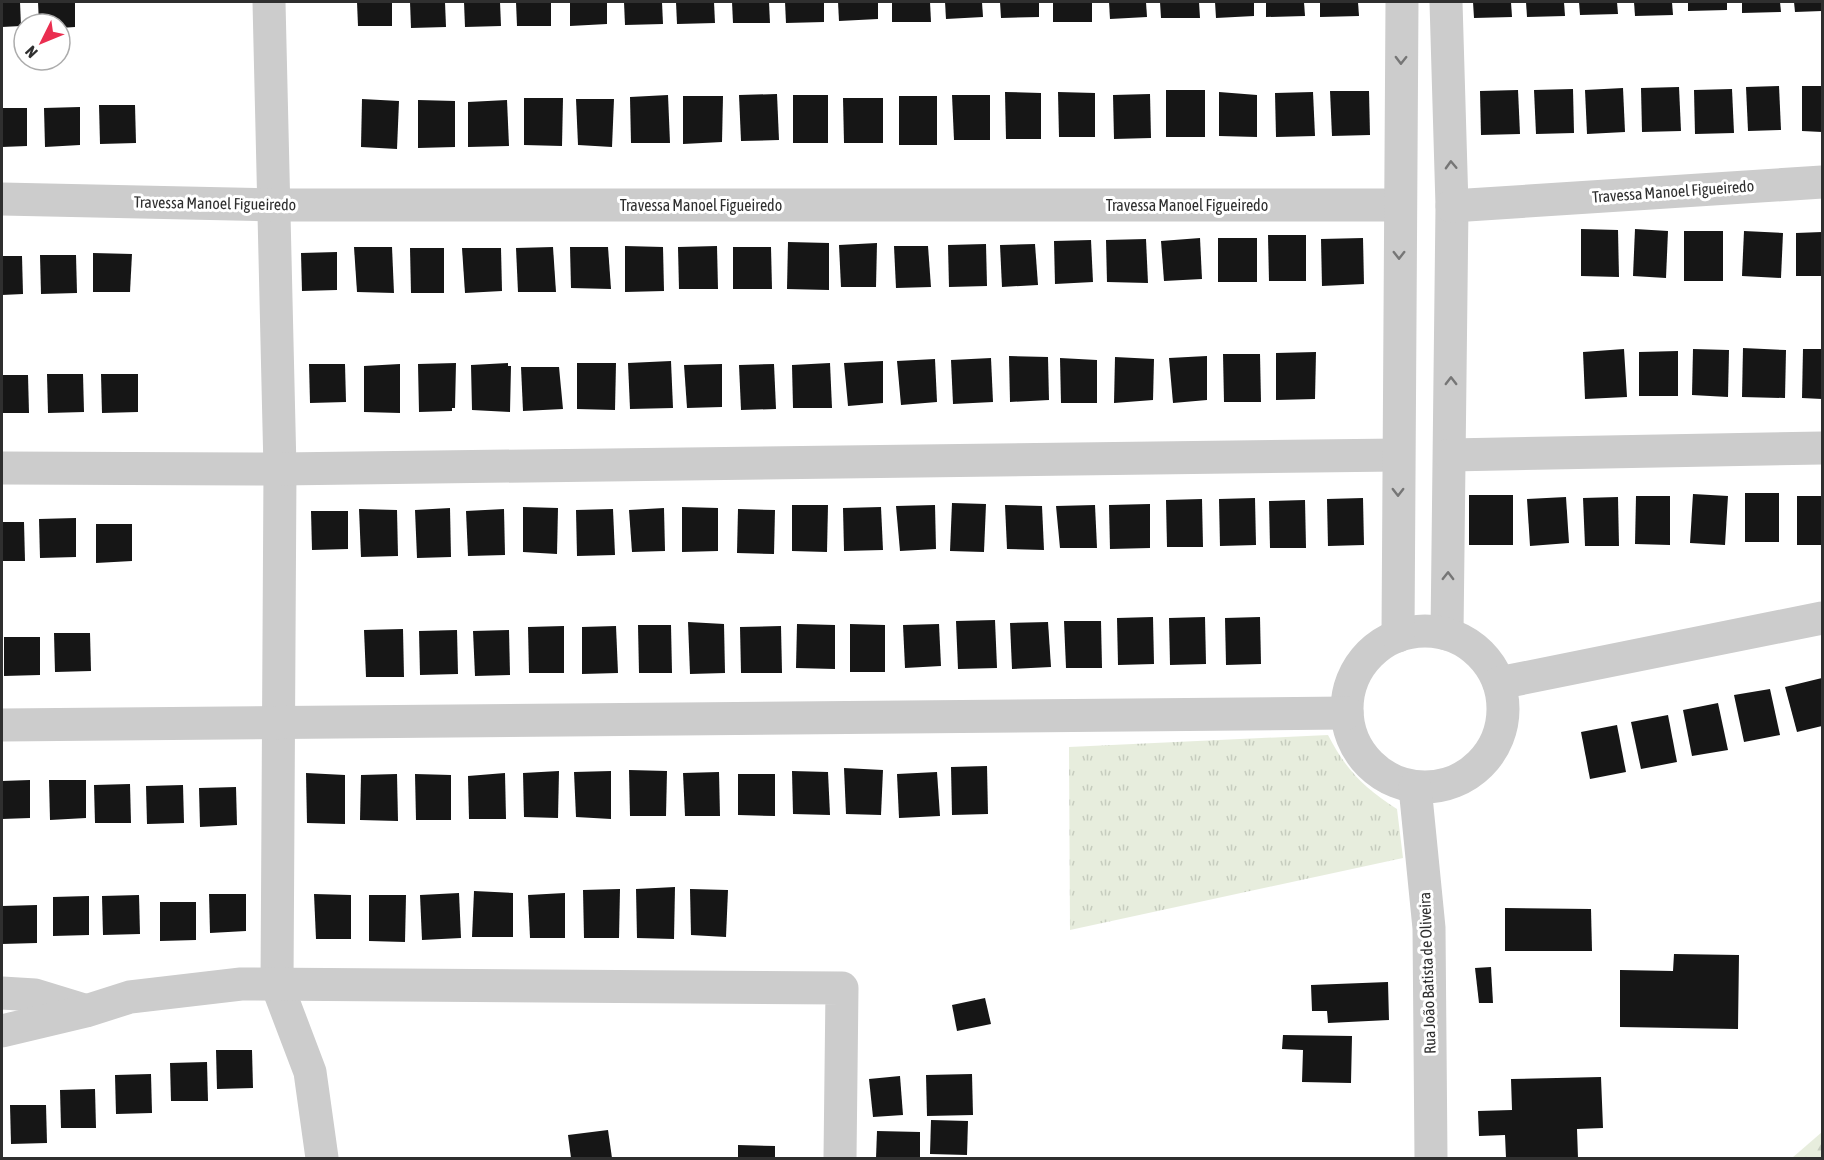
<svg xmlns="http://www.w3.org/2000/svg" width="1824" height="1160" font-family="'Asap Condensed',sans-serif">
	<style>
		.forest { fill: url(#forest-firs) }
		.park { fill: url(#park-tufts) }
		.building { fill: #161616 }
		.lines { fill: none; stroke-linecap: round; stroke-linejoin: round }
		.minor { stroke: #ccc; stroke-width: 33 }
		.oneway { stroke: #767676 }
		.labels { text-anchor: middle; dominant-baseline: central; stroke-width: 6; stroke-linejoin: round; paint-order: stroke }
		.street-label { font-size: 16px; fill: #2f2f2f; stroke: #fff }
	</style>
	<defs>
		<pattern id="forest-firs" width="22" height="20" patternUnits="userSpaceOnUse" patternTransform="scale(1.5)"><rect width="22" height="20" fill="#e7eddd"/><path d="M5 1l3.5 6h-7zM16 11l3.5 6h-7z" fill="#c6ccbe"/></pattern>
		<pattern id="park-tufts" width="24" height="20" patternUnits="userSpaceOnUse" patternTransform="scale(1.5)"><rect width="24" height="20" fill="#e7eddd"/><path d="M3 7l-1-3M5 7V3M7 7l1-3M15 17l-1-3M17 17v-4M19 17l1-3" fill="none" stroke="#c6ccbe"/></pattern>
	</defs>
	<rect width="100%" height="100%" fill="#fff"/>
	<polygon class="forest" points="1822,1132 1822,1158 1792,1158"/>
	<path class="park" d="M1328 735C1346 770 1364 788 1397 809L1403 858 1070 930 1069 747Z"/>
	<g class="building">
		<polygon points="2,2 20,2 21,26 2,27"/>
		<polygon points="38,2 75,2 75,27 60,28 60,24 39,24"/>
		<polygon points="357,2 392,2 392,26 358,26"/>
		<polygon points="410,2 445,2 446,27 411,28"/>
		<polygon points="464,2 500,2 501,26 465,27"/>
		<polygon points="516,2 551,2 551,26 517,26"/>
		<polygon points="570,2 607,2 607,24 570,26"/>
		<polygon points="624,2 662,2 663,24 625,25"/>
		<polygon points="676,2 714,2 715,23 677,24"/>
		<polygon points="732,2 769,2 770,23 733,23"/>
		<polygon points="785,2 824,2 824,22 786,23"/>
		<polygon points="838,2 878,2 878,19 839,21"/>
		<polygon points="892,2 930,2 931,22 892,22"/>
		<polygon points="945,2 982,2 983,17 946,19"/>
		<polygon points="1000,2 1039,2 1039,17 1001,18"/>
		<rect x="1053" y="2" width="39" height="20"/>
		<polygon points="1109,2 1146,2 1147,17 1110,19"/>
		<polygon points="1160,2 1199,2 1200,18 1161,18"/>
		<polygon points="1215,2 1254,2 1254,16 1216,18"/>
		<polygon points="1266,2 1304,2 1305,16 1266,17"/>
		<polygon points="1320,2 1358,2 1359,16 1320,17"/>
		<polygon points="1473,2 1511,2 1512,17 1474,18"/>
		<polygon points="1526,2 1564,2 1565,16 1527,17"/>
		<polygon points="1579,2 1617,2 1618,14 1580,15"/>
		<polygon points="1634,2 1672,2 1673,15 1635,16"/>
		<polygon points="1688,2 1727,2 1727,10 1688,11"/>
		<polygon points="1742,2 1780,2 1781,12 1742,13"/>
		<polygon points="1794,2 1822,2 1822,11 1795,12"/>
		<polygon points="1779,86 1781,130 1748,131 1746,87"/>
		<polygon points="1802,86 1822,86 1822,132 1802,131"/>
		<polygon points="1679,87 1681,131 1642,132 1641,88"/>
		<polygon points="1623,88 1625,132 1587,134 1585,90"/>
		<polygon points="1573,89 1574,133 1536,134 1534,90"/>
		<polygon points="1732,89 1734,133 1695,134 1694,90"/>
		<rect x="1166" y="90" width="39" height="47"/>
		<polygon points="1518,90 1520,134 1481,135 1480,91"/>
		<polygon points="1330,91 1369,91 1370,135 1332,136"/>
		<polygon points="1005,92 1041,93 1041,139 1006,139"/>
		<polygon points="1058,92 1095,93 1095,137 1059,137"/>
		<polygon points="1219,92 1257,95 1257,137 1219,136"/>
		<polygon points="1313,92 1315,136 1276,137 1275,93"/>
		<polygon points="777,94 779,140 741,141 739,95"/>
		<polygon points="1150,94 1151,138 1114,139 1113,95"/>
		<polygon points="668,95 670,143 631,143 630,97"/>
		<rect x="793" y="95" width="35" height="48"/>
		<polygon points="952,95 990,95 990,140 954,140"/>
		<polygon points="683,96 723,96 722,142 683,144"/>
		<rect x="899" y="96" width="38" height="49"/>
		<polygon points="524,98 563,98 562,146 524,145"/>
		<polygon points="843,98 883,98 883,143 844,143"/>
		<polygon points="362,99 399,101 397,149 361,147"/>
		<polygon points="576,99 614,99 612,147 578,145"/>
		<polygon points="418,100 455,101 455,147 418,148"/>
		<polygon points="507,100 509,146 468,147 468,102"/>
		<polygon points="99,105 135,105 136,143 100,144"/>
		<polygon points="80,107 80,145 45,147 44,108"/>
		<polygon points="2,108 27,108 27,146 2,147"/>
		<polygon points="1581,229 1618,230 1619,277 1581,276"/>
		<polygon points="1635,229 1668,231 1666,278 1633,276"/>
		<rect x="1684" y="231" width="39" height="50"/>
		<polygon points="1744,231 1783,233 1781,278 1742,276"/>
		<polygon points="1822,232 1822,276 1796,276 1796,233"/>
		<polygon points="1268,235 1306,235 1306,281 1269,281"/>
		<polygon points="1200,238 1202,279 1164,281 1161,241"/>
		<rect x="1218" y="238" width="39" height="44"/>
		<polygon points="1363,238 1364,284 1322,286 1321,239"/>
		<polygon points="1146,239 1148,283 1107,282 1106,240"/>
		<polygon points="1091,240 1093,282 1055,284 1054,241"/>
		<polygon points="788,242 829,243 829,290 787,289"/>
		<polygon points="877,243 876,287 841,287 839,245"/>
		<polygon points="986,244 987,286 949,287 948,245"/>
		<polygon points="1035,244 1038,285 1002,287 1000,245"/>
		<polygon points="625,246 663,247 664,291 625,292"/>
		<polygon points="717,246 718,289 679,289 678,247"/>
		<polygon points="894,246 928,246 931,287 896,288"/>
		<polygon points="354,247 392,247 394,293 357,292"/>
		<polygon points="553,247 556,292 518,292 516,248"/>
		<polygon points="570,247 608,247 611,289 571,288"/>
		<polygon points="733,247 771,247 772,289 733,289"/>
		<polygon points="410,248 444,248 444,293 411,293"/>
		<polygon points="462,248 501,248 502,291 465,293"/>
		<polygon points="337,252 337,290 302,291 301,253"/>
		<polygon points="93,253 132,254 130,292 93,292"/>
		<polygon points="40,255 76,255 77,293 41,294"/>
		<polygon points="2,256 22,256 23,294 2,295"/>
		<polygon points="1743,348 1786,350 1785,398 1742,397"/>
		<polygon points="1624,349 1627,397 1585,399 1583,352"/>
		<polygon points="1693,349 1729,350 1728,397 1692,395"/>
		<polygon points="1803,349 1822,349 1822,399 1802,398"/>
		<polygon points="1678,351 1678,396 1639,396 1639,352"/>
		<polygon points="1316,352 1315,399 1276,400 1276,353"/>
		<polygon points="1223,354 1260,354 1261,402 1224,402"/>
		<polygon points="1009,356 1048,357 1049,400 1010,402"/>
		<polygon points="1207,356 1207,400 1173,403 1169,358"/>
		<polygon points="1115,357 1154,359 1153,400 1114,403"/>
		<polygon points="991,358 993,402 953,404 951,360"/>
		<polygon points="1060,358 1097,360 1097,403 1061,403"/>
		<polygon points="935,359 937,402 901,405 897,361"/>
		<polygon points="671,361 673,408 630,409 628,363"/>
		<polygon points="883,361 883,403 848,406 844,363"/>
		<polygon points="456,363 455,408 452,408 452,411 419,412 418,364"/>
		<polygon points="508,363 508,366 511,366 510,412 472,410 471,365"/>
		<polygon points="577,363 616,363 615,410 577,409"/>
		<polygon points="830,363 832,408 793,408 792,365"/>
		<polygon points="309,364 345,364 346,402 310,403"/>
		<polygon points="400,364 400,413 364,412 364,366"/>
		<polygon points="722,364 722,407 687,408 684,365"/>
		<polygon points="774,364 776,409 741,410 739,365"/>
		<polygon points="521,367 559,367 563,409 523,411"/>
		<polygon points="47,374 83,374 84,412 48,413"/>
		<polygon points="101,374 138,374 138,412 102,413"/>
		<polygon points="2,375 28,375 29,413 2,413"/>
		<rect x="1745" y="493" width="34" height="49"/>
		<polygon points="1693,494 1728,496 1725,545 1690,543"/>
		<rect x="1469" y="495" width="44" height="50"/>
		<polygon points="1636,496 1670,496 1670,545 1635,544"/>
		<rect x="1797" y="496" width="25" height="49"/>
		<polygon points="1566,497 1569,543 1530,546 1527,499"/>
		<polygon points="1618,497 1619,546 1585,546 1583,498"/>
		<polygon points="1255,498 1256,545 1220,546 1219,499"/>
		<polygon points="1363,498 1364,545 1328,546 1327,499"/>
		<polygon points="1202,499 1203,547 1167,547 1166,500"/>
		<polygon points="1305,500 1306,548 1270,548 1269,501"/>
		<polygon points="952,503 986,504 984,552 950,551"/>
		<polygon points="1150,504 1150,548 1110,549 1109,505"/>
		<polygon points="792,505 828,505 827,552 792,551"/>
		<polygon points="935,505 936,549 900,551 896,506"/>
		<polygon points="1005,505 1042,506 1044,550 1007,549"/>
		<polygon points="1095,505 1097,548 1060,548 1056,506"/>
		<polygon points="523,507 558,508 557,554 523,552"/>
		<polygon points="682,507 718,508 718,551 682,552"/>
		<polygon points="881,507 883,550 844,551 843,508"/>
		<polygon points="450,508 451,557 417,558 415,510"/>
		<polygon points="664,508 665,551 632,552 629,510"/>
		<polygon points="359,509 397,510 398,556 361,557"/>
		<polygon points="504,509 505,555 468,556 466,511"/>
		<polygon points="613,509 615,555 577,556 576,510"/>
		<polygon points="738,509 775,510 774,554 737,553"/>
		<polygon points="311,511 348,511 348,549 312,550"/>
		<polygon points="76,518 76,557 40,558 39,519"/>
		<polygon points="2,522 24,522 25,561 2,561"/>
		<polygon points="96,524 132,524 132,561 96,563"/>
		<polygon points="1153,617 1154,664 1118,665 1117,618"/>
		<polygon points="1205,617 1206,664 1170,665 1169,618"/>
		<polygon points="1260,617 1261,664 1226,665 1225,618"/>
		<polygon points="995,620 997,668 958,669 956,621"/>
		<polygon points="1064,621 1101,621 1102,668 1066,668"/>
		<polygon points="688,622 724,624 725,673 690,674"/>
		<polygon points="1048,622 1051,667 1012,669 1010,623"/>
		<polygon points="797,624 835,625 835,669 796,668"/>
		<polygon points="850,624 885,625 885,672 850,672"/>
		<polygon points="939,624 941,666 905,668 903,625"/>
		<polygon points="638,625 671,625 672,673 639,673"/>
		<polygon points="564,626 564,673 529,673 528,627"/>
		<polygon points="616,626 618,673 582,674 582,627"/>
		<polygon points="781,626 782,673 741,673 740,627"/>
		<polygon points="403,629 404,677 366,677 364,630"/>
		<polygon points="457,630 458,674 420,675 419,631"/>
		<polygon points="509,630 510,675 475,676 473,631"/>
		<polygon points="54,633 90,633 91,671 55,672"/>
		<polygon points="4,637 40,637 40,675 4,676"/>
		<polygon points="1822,678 1822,726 1797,732 1785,687"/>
		<polygon points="1770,689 1780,735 1744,742 1734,695"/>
		<polygon points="1718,703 1728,750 1692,756 1683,710"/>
		<polygon points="1668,715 1677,762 1641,769 1631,722"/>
		<polygon points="1617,725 1626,772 1590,779 1581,732"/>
		<polygon points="987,766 988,814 952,815 951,767"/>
		<polygon points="844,768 883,770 881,815 846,814"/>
		<polygon points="629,770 667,771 666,816 630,816"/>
		<polygon points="559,771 558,818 524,817 523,773"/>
		<polygon points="611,771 611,819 576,817 574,772"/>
		<polygon points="792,771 828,772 830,815 793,814"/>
		<polygon points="719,772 720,816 685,816 683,773"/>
		<polygon points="937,772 940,816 899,818 897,774"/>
		<polygon points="306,773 345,775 345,824 307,823"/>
		<polygon points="505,773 506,819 469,819 468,776"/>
		<polygon points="397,774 398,821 360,820 361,775"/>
		<polygon points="415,774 451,775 451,820 416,820"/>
		<polygon points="738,774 775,774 775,816 738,815"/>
		<polygon points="30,780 30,818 2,819 2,781"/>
		<polygon points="49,780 86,780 86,818 50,820"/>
		<polygon points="130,784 131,823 95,823 94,785"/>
		<polygon points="183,785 184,823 147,824 146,786"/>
		<polygon points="236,787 237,825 200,827 199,788"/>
		<polygon points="675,887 674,939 637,938 636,889"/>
		<polygon points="620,889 619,938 584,938 583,890"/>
		<polygon points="690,889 728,890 726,937 691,935"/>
		<polygon points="474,891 513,893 513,937 472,937"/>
		<polygon points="459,893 461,938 422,940 420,895"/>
		<polygon points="565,893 565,938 530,938 528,895"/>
		<polygon points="209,894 246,894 246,931 210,933"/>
		<polygon points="314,894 351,895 351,939 316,939"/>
		<polygon points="139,895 140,934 103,935 102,896"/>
		<polygon points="369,895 406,895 405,942 369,941"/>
		<polygon points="89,896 89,935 53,936 53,897"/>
		<polygon points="160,902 196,902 196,940 160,941"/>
		<polygon points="37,905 37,943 2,944 2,906"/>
		<polygon points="1505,908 1591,909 1592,951 1505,951"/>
		<polygon points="1674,954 1739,955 1738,1029 1620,1027 1620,970 1673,971"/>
		<polygon points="1491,967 1493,1003 1479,1003 1475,968"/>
		<polygon points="1388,982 1389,1020 1328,1023 1327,1011 1312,1011 1311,985"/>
		<polygon points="985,998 991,1024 957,1031 952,1005"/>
		<polygon points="1283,1035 1352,1036 1351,1083 1302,1082 1303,1050 1282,1049"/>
		<polygon points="216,1050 252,1050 253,1088 217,1089"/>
		<polygon points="207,1062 208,1101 171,1101 170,1063"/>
		<polygon points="151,1074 152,1113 116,1114 115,1075"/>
		<polygon points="972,1074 973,1115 927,1116 926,1075"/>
		<polygon points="900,1076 903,1115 873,1117 869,1079"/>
		<polygon points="1601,1077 1603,1128 1577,1129 1578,1158 1506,1158 1505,1135 1479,1136 1478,1111 1512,1110 1511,1079"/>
		<polygon points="95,1089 96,1128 61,1128 60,1090"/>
		<polygon points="10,1105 46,1105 47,1143 11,1144"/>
		<polygon points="931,1120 968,1121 967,1155 930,1154"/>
		<polygon points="608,1130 612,1158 571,1158 568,1135"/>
		<polygon points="877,1131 920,1132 920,1158 876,1158"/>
		<polygon points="738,1145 775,1146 775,1158 738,1158"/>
	</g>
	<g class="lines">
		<g class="minor">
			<polyline points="269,2 280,469 277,985 310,1072 322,1158"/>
			<polyline points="1446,2 1452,206 1447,634"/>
			<polyline points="2,199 274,205 1400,205"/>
			<polyline points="1452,206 1822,182"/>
			<polyline points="1450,455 1822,448"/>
			<polyline points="2,468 280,469 1398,455"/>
			<circle cx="1425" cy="709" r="78"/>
			<polyline points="1398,636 1402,2"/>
			<polyline points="1499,683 1822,618"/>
			<polyline points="2,725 1347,713"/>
			<polyline points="1415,787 1429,928 1431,1158"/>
			<polyline points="2,993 35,995 84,1010"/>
			<polyline points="2,1031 86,1011 130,997 241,984 842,988 840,1158"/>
		</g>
	</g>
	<defs><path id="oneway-chevron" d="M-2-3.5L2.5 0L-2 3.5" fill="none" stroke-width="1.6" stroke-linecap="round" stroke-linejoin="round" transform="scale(1.5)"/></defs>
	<g class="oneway">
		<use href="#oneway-chevron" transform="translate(1401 60) rotate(91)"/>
		<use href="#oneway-chevron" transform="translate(1451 165) rotate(-92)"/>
		<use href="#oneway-chevron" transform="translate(1399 255) rotate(90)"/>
		<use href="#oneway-chevron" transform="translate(1451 381) rotate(-90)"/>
		<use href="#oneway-chevron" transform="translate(1398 492) rotate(90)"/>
		<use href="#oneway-chevron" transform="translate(1448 576) rotate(-89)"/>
	</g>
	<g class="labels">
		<g class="street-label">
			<text transform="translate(1673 191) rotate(-4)">Travessa Manoel Figueiredo</text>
			<text transform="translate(215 203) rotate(1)">Travessa Manoel Figueiredo</text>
			<text x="701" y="205">Travessa Manoel Figueiredo</text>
			<text x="1187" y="205">Travessa Manoel Figueiredo</text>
			<text transform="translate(1427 973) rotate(-92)">Rua João Batista de Oliveira</text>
		</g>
	</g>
	<rect width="1824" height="1160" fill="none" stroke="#2f2f2f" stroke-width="6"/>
	<g transform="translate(42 42) rotate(227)"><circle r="28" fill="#ffffff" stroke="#acacac" stroke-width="1.5"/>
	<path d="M0-4.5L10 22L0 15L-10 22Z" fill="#ea2e50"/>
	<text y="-9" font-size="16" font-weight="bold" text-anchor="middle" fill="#2f2f2f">N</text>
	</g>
</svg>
